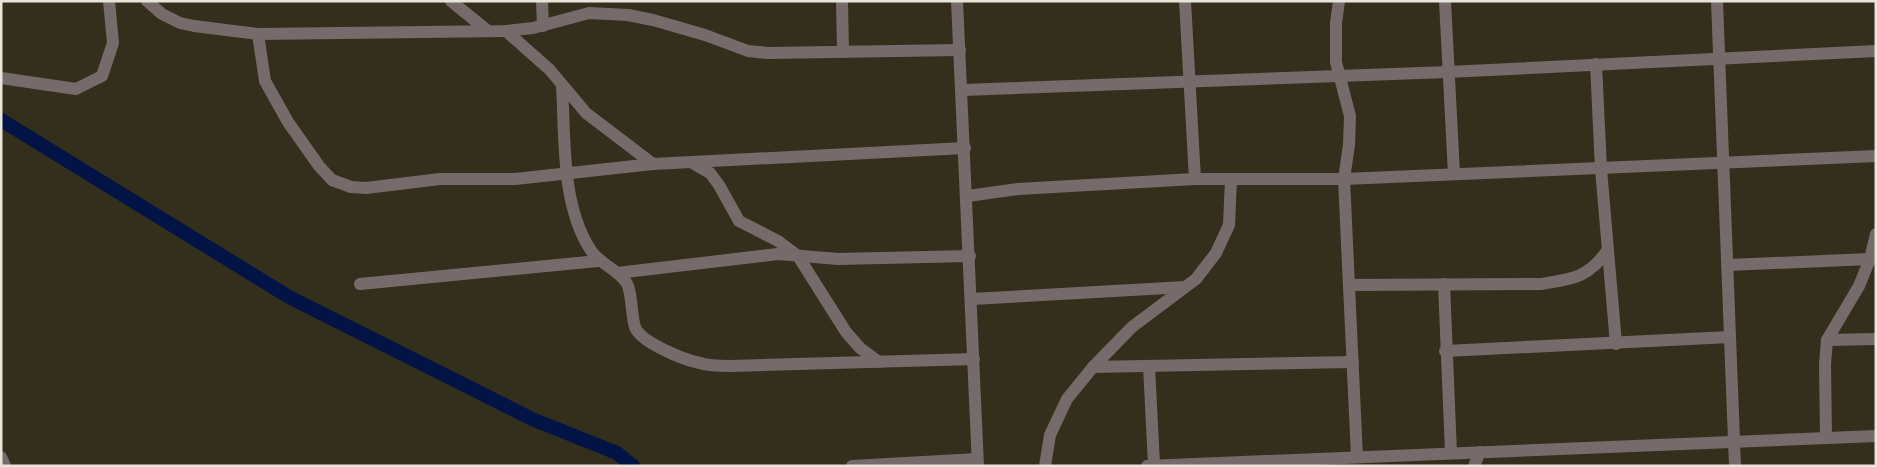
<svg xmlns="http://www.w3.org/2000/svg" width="1877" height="467" font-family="'DM Sans',sans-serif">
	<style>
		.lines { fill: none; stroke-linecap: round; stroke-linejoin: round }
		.canal { stroke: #021345; stroke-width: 14 }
		.minor { stroke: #766b6a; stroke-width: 12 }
	</style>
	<rect width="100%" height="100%" fill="#332f1c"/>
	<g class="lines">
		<polyline class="canal" points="1,120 289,297 532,419 617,453 633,466"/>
		<g class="minor">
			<polyline points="147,1 162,14 180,23 194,26 258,34 506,31 533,28 589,13 628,15 653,20 705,35 748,51 768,53 960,50"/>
			<polyline points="451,1 488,31"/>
			<polyline points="542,1 543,26"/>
			<polyline points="842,1 843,52"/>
			<polyline points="957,1 978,466"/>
			<polyline points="1185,1 1195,179"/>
			<polyline points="1339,1 1336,23 1336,62 1350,116 1349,145 1344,179 1357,457"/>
			<polyline points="1445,1 1454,174"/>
			<polyline points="1717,1 1735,466"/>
			<polyline points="506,31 550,70 586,113 653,164"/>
			<polyline points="258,34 265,81 288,122 319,166 332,180 351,187 366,188 440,179 515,179 653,164 965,148"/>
			<polyline points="1596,64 1601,169 1616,344"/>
			<polyline points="1,78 76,89 102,76 113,43 109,1"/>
			<path d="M562 85C565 136 561 204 590 249 599 264 616 268 626 282 632 290 631 315 635 327 640 342 684 360 700 363 709 366 720 366 730 366L974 359"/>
			<polyline points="962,90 1448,72 1876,51"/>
			<polyline points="691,162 710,173 719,185 739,221 778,241 798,256 846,332 860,348 879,362"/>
			<polyline points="968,196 1018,189 1195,179 1344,179 1876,156"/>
			<polyline points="1728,265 1870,259"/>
			<polyline points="617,273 778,254 838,259 970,256"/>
			<polyline points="360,284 598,261"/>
			<polyline points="1444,284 1451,453"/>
			<path d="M1350 285 1541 284C1572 279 1588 278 1607 251"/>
			<polyline points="972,299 1185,287"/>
			<polyline points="1827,340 1876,339"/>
			<polyline points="1445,351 1730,337"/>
			<polyline points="1149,366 1154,465"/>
			<polyline points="1093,367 1353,362"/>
			<polyline points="1826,438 1825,364 1827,340 1859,286 1870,259 1876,234"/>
			<polyline points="1,457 5,466"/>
			<polyline points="852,466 977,459"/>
			<polyline points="1045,466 1050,435 1067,399 1093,367 1132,327 1196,279 1216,253 1229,225 1231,179"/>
			<polyline points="1147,466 1876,436"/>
			<polyline points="1474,466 1480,452"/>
		</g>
	</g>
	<rect width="1877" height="467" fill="none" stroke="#e8e6da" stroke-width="5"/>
</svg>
